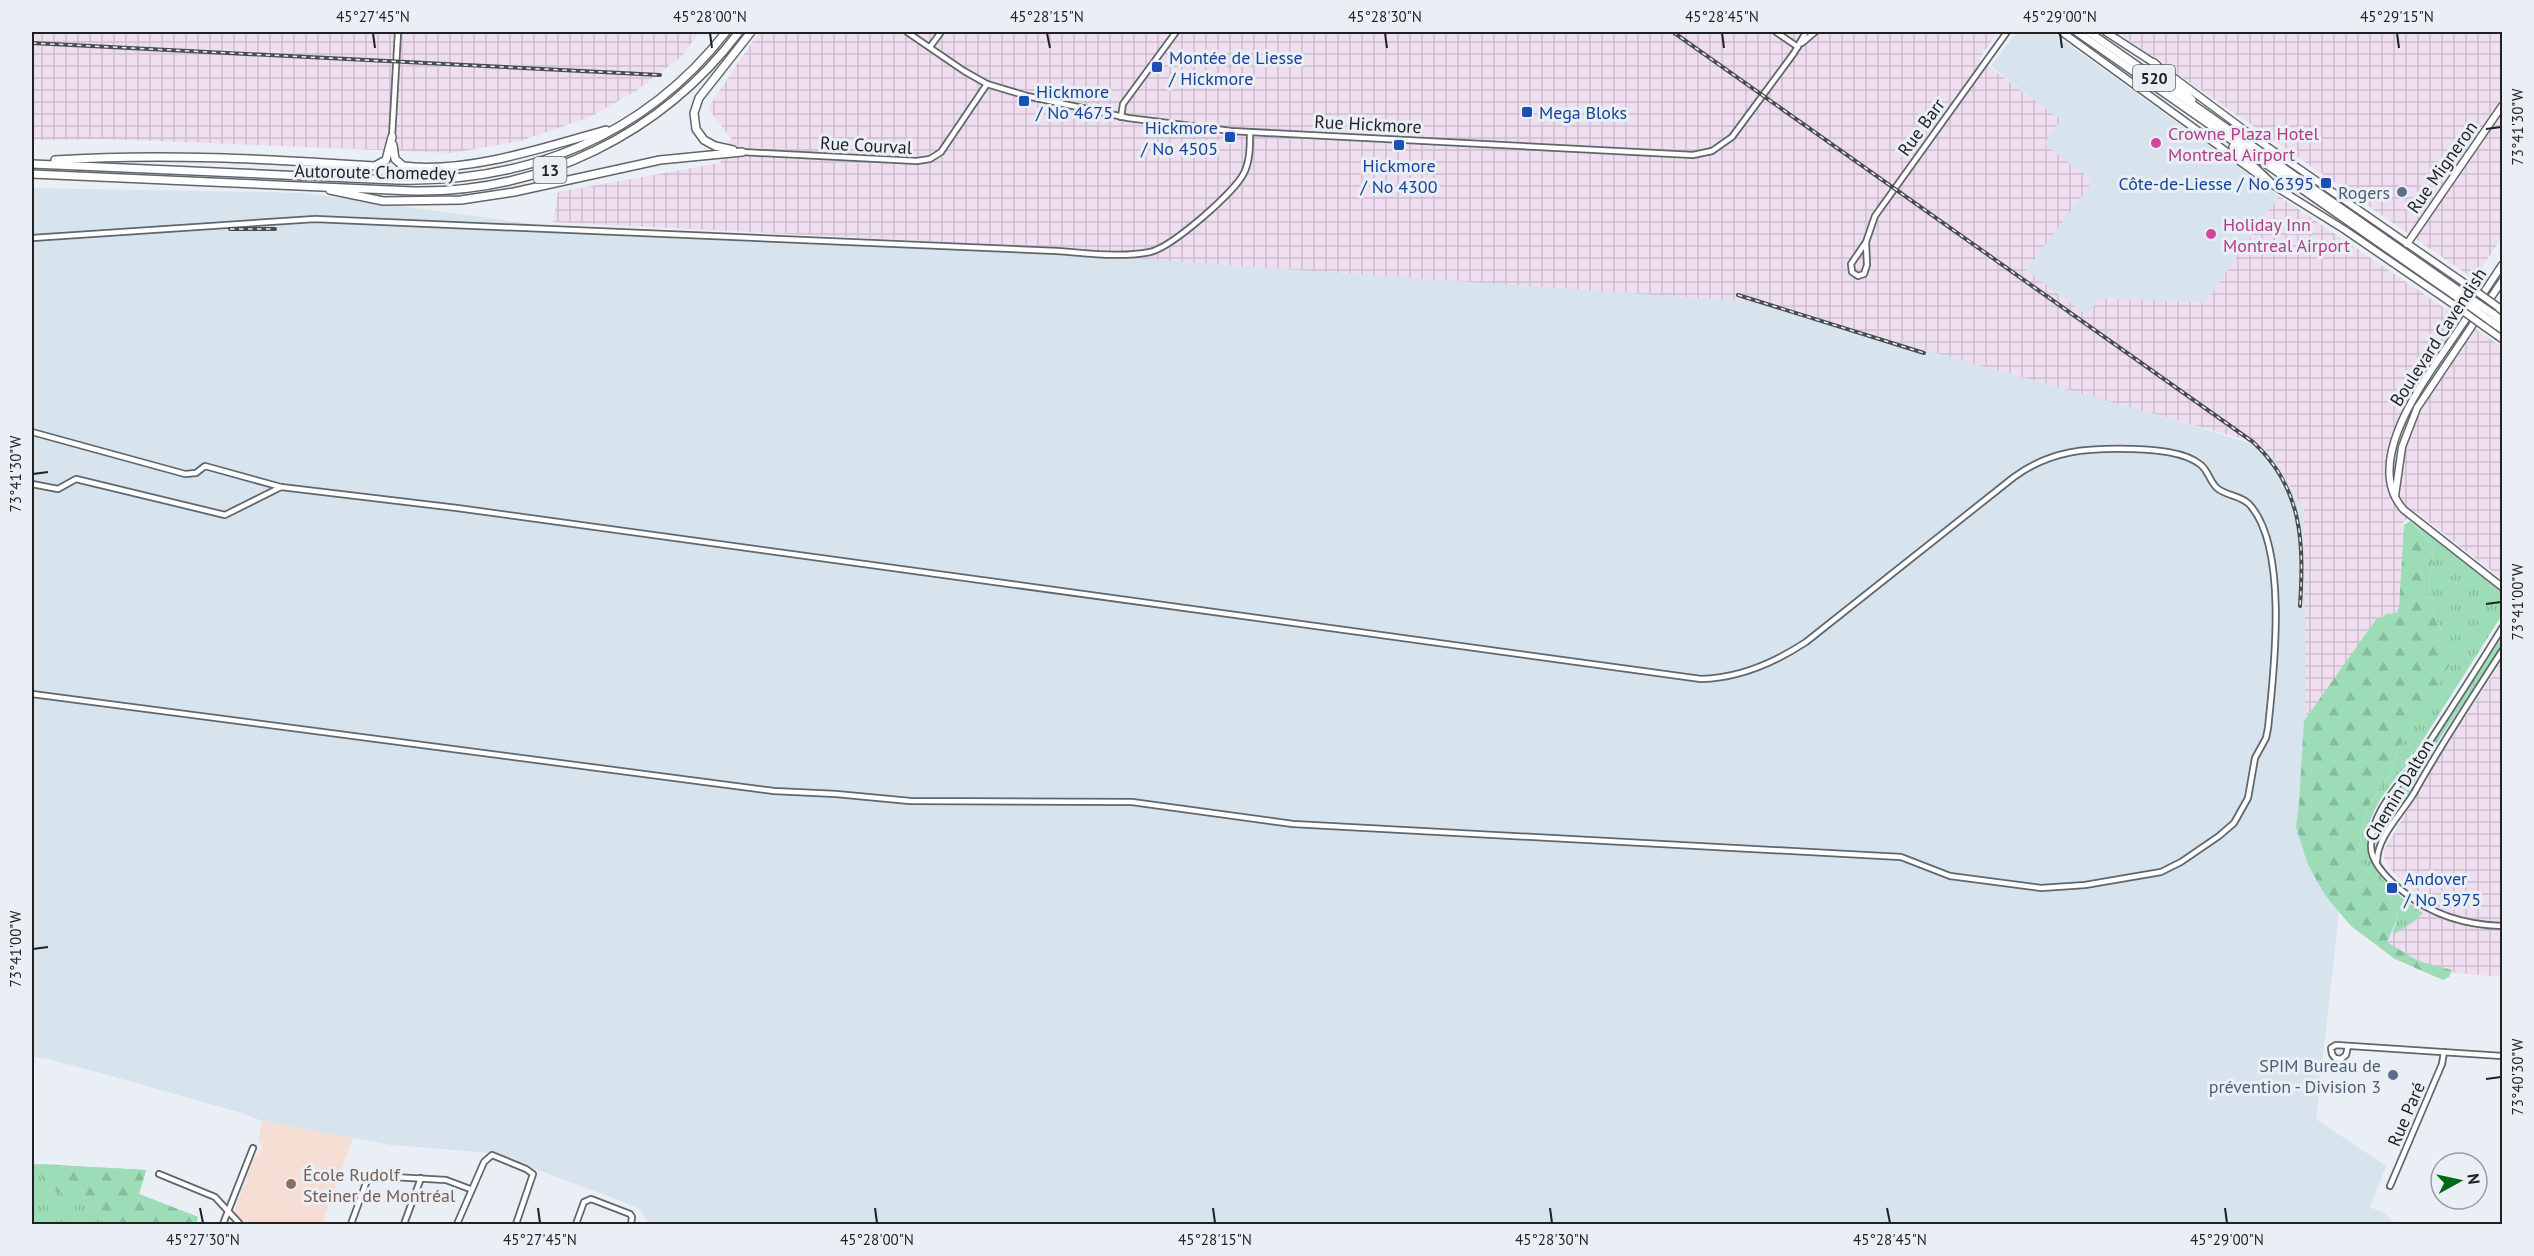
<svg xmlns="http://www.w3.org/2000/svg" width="2534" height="1256" font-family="'PT Sans',sans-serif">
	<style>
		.built { fill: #d7e3ed }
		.industrial { fill: url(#industrial-grid) }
		.education { fill: #f6ded4 }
		.grass { fill: url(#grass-tufts) }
		.forest { fill: url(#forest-firs) }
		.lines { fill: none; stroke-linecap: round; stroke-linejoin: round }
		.minor-casing { stroke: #61666b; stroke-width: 8 }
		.major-casing { stroke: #61666b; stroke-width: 9 }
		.highway-casing { stroke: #61666b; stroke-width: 10 }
		.minor { stroke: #fff; stroke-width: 4.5 }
		.major { stroke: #fff; stroke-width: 6 }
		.highway { stroke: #fff; stroke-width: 7 }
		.rail-casing { stroke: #4a4d4f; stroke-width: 4 }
		.rail { stroke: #e9eff4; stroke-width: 1.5; stroke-dasharray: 4.5; stroke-linecap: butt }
		.major-bridge-casing { stroke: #61666b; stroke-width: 9; stroke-linecap: butt }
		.highway-bridge-casing { stroke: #61666b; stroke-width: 10; stroke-linecap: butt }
		.major-bridge { stroke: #fff; stroke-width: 6 }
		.highway-bridge { stroke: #fff; stroke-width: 7 }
		.ticks { fill: none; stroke: #1f2123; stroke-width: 2 }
		.transit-dot { fill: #1a4fb4; stroke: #e9eff4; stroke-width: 2 }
		.hotel-dot { fill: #d1479c; stroke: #e9eff4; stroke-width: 2 }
		.service-dot { fill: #5c6f8a; stroke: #e9eff4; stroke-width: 2 }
		.education-dot { fill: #8d6e63; stroke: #e9eff4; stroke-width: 2 }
		.labels { text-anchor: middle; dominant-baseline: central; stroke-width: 6; stroke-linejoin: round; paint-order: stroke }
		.shield { fill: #e9eff4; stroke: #5c5f62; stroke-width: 1.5 }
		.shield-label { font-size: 16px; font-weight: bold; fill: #1f2123 }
		.transit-label { font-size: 18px; fill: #164399; stroke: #e9eff4; text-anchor: start }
		.street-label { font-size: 18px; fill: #1f2123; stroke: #e9eff4 }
		.hotel-label { font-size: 18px; fill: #b23c85; stroke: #e9eff4; text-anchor: start }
		.service-label { font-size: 18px; fill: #4e5e75; stroke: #e9eff4; text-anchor: end }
		.education-label { font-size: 18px; fill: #785e54; stroke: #e9eff4; text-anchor: start }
		.neatline { fill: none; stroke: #1f2123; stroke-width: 2 }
		.ticks-label { font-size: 15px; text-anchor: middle; fill: #1f2123 }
	</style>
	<defs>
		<pattern id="industrial-grid" width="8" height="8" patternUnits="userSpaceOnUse" patternTransform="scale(1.5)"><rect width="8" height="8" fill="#eedef0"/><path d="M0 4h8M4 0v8" fill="none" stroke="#ccbece"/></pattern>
		<pattern id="grass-tufts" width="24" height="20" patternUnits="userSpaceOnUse" patternTransform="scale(1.5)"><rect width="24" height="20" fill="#9cddb7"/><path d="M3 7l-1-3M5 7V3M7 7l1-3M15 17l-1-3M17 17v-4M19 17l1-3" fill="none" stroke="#86bd9d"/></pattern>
		<pattern id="forest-firs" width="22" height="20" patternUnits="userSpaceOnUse" patternTransform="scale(1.5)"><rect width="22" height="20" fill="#9cddb7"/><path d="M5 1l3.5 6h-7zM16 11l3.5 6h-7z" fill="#86bd9d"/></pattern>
	</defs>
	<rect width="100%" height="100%" fill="#e9eff4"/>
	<g class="built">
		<polygon points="2017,32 2051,32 2279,196 2205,303 2100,298 2087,315 2026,270 2044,144 2060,120 1991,66"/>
		<polygon points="32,188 305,193 620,236 1329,265 1754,292 2272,450 2308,510 2340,903 2316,1119 2386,1166 2370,1207 2384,1213 2396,1224 650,1224 637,1207 493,1153 391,1145 262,1121 242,1113 97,1072 48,1059 32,1057"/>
	</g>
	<g class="industrial">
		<polygon points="32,32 699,32 683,55 636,91 590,117 520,141 453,153 105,139 32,140"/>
		<polygon points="759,32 1998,32 1979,59 2061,120 2044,144 2093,181 2026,270 2087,315 2100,298 2205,303 2279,196 2502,347 2502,579 2416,512 2403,522 2402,608 2306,723 2304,509 2270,453 2242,432 2239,438 1755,302 1154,260 945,242 553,222 558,192 720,163 731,138 708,108"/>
		<polygon points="2117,32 2502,32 2502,237 2474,279"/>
		<polygon points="2502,661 2502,977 2423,970 2384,948 2413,891 2388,867 2384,857 2384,850 2434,765"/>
	</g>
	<polygon class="education" points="262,1121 353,1138 322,1224 248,1224 235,1215 235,1210 254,1158 262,1149 262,1144 258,1141"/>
	<g class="grass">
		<path d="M2411 521 2501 592 2502 615 2407 765C2351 827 2352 866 2423 913L2412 923 2396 933 2393 932 2398 917 2390 897 2357 858 2366 810 2391 772 2400 744 2447 643 2430 606 2429 583 2434 546Z"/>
		<polygon points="2502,636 2502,645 2425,761 2423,757"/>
		<path d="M2415 772 2417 775 2412 789 2375 844C2380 821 2394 783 2415 772Z"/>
		<polygon points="32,1164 146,1170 139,1194 198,1217 196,1224 32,1224"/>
	</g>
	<g class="forest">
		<polygon points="2410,521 2434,546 2429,583 2430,606 2447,643 2449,666 2400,744 2391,772 2366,810 2357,858 2390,897 2398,917 2387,942 2418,961 2452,970 2449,977 2443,980 2395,959 2351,926 2328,899 2319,885 2307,862 2296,827 2299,804 2304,721 2377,618 2381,619 2386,614 2396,613 2399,608 2404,525"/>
		<path d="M40 1164 146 1170 139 1194 198 1217 196 1224H105C91 1191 38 1202 40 1164Z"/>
	</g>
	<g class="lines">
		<defs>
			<g id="minor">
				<polyline points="907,32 964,71 987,84 1027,96 1128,118 1231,131 1693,155 1712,151 1732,137 1794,53 1806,32"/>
				<polyline points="1776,32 1798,47"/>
				<polyline points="1802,43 1815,32"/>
				<polyline points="930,47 941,32"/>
				<polyline points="1121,117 1123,104 1176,32"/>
				<polyline points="392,137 398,32"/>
				<polyline points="742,152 917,161 930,159 941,152 987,84"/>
				<path d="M32 238 315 219 1057 251C1087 253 1121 258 1150 252 1172 247 1234 193 1244 173 1250 161 1250 146 1250 132"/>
				<polyline points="1866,242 1867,265 1864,274 1858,276 1852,272 1851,264 1866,242 1875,216 2007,32"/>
				<path d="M32 432 185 474 196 473 205 466 281 487 457 508 1701 679C1740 678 1774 663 1806 642L2014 477C2051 450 2087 448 2131 449 2153 450 2184 451 2201 465 2209 472 2210 482 2217 488 2226 496 2240 495 2249 504 2289 547 2274 672 2268 728L2266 738 2255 758 2248 798 2234 823 2219 836 2181 862 2161 872 2085 885 2041 888 1950 876 1901 857 1293 824 1132 802 910 801 836 794 774 791 32 694"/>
				<polyline points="32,484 58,489 76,479 225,515 281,487"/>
				<path d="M2502 628C2476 671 2448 713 2421 755 2402 783 2371 809 2371 846 2371 864 2392 883 2405 893 2434 916 2466 925 2502 926"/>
				<path d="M2377 861C2377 837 2402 813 2414 793 2441 744 2472 698 2502 651"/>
				<polyline points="2348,1046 2346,1055 2341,1059 2335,1058 2332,1054 2331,1048 2336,1045 2502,1056"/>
				<polyline points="159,1174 215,1197 240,1224"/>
				<polyline points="2390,1186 2442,1064 2444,1052"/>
				<polyline points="223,1224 253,1148"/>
				<polyline points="351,1224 366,1183 370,1177 375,1176 446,1180 470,1189"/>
				<polyline points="404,1224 421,1178"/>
				<polyline points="457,1224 484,1162 492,1155 526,1169 533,1174 516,1224"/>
				<polyline points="576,1224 584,1202 591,1199 630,1214 632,1217 631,1224"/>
			</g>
			<g id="major">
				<polyline points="2062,32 2260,176"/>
				<polyline points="2106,32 2157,65"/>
				<polyline points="2165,71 2262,143 2473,289"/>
				<polyline points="2268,182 2345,230 2460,309"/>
				<polyline points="2407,244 2502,106"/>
				<path d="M2502 265C2485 291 2468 316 2451 341 2424 381 2361 463 2404 510L2502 587"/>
				<polyline points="2485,327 2502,339"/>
				<polyline points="2395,496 2402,447 2417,408 2502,281"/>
			</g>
			<g id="highway">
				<polyline points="2077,32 2464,302"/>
				<polyline points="2089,32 2468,297"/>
				<polyline points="2154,63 2192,100"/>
				<path d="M393 145 395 159 403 166C466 174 546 147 606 130"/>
				<polyline points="2233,147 2271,183"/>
				<polyline points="733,150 715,146 704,140 696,129 694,113 699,98 751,32"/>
				<path d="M55 160C162 153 268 159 375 166L386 160 392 137"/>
				<path d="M32 164 396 180C527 183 644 137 726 32"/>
				<path d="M32 174 413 191C541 193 662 134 739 32"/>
				<polyline points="330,190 383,201 461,200 514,192 660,160 742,152"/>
				<polyline points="2493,314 2502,321"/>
				<polyline points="2489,320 2502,329"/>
			</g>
		</defs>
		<use href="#minor" class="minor-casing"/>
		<use href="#major" class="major-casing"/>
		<use href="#highway" class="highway-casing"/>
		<use href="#minor" class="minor"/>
		<use href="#major" class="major"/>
		<use href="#highway" class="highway"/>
		<defs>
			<g id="rail">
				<path d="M1673 32 2253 442C2303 488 2304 543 2300 606"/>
				<polyline points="32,43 660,75"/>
				<polyline points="230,229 275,229"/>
				<polyline points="1738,295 1924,353"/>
			</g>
		</defs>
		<use href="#rail" class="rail-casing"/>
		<use href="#rail" class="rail"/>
		<defs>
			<g id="major-bridge">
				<polyline points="2473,289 2498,307"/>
				<polyline points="2460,309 2485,327"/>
			</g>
			<g id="highway-bridge">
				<polyline points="2468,297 2493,314"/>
				<polyline points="2464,302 2489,320"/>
			</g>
		</defs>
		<use href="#major-bridge" class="major-bridge-casing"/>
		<use href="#highway-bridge" class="highway-bridge-casing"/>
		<use href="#major-bridge" class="major-bridge"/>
		<use href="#highway-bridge" class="highway-bridge"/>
	</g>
	<path class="ticks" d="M373 33 375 48M710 33 712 48M1047 33 1050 48M1385 33 1387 48M1722 33 1724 48M2060 33 2062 48M2397 33 2399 48M2486 129 2501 127M33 474 48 472M2486 604 2501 602M33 949 48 947M2486 1079 2501 1077M200 1208 203 1223M538 1208 540 1223M875 1208 877 1223M1213 1208 1215 1223M1550 1208 1552 1223M1887 1208 1890 1223M2225 1208 2227 1223"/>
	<g class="transit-dot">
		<rect x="1151" y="61" width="12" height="12" rx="3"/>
		<rect x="1018" y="95" width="12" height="12" rx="3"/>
		<rect x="1521" y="106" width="12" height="12" rx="3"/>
		<rect x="1224" y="131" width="12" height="12" rx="3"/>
		<rect x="1393" y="139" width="12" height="12" rx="3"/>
		<rect x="2320" y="177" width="12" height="12" rx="3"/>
		<rect x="2386" y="882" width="12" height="12" rx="3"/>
	</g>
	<g class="hotel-dot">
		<circle cx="2156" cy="143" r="6"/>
		<circle cx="2211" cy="234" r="6"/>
	</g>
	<g class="service-dot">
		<circle cx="2402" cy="192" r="6"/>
		<circle cx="2393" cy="1075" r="6"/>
	</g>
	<circle class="education-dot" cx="291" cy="1184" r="6"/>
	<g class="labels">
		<g class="shield">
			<rect x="2133" y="65" width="42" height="26" rx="4.5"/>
			<rect x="533.5" y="157" width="33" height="26" rx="4.5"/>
		</g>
		<g class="shield-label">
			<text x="2154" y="78">520</text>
			<text x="550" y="170">13</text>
		</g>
		<g class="transit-label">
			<text x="1169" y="57">Montée de Liesse<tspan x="1169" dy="21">/ Hickmore</tspan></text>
			<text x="1036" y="91">Hickmore<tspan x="1036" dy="21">/ No 4675</tspan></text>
			<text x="1539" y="112">Mega Bloks</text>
			<text x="1218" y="127" text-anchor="end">Hickmore<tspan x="1218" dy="21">/ No 4505</tspan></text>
			<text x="1399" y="165" text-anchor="middle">Hickmore<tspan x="1399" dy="21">/ No 4300</tspan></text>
			<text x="2314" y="183" text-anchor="end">Côte-de-Liesse / No 6395</text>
			<text x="2404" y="878">Andover<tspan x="2404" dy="21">/ No 5975</tspan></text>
		</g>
		<g class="street-label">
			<text transform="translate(1368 124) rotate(3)">Rue Hickmore</text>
			<text transform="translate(1921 127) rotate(-54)">Rue Barr</text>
			<text transform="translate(866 145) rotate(3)">Rue Courval</text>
			<text transform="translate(2442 167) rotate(-55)">Rue Migneron</text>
			<text transform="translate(375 172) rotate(1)">Autoroute Chomedey</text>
			<text transform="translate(2438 337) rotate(-57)">Boulevard Cavendish</text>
			<text transform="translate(2399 790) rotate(-59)">Chemin Dalton</text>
			<text transform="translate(2406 1114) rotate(-67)">Rue Paré</text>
		</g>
		<g class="hotel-label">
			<text x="2168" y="133">Crowne Plaza Hotel<tspan x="2168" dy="21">Montreal Airport</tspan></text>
			<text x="2223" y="224">Holiday Inn<tspan x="2223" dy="21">Montreal Airport</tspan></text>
		</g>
		<g class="service-label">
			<text x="2390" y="192">Rogers</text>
			<text x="2381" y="1065">SPIM Bureau de<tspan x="2381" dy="21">prévention - Division 3</tspan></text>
		</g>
		<g class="education-label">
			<text x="303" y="1174">École Rudolf<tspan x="303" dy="21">Steiner de Montréal</tspan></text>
		</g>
	</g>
	<rect width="2534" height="1256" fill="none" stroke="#e9eff4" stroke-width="66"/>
	<g transform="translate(2459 1181) rotate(82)"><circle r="28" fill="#e9eff4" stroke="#989da0" stroke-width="1.5"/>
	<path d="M0-4.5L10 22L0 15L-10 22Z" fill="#006916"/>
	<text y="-9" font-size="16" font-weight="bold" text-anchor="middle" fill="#1f2123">N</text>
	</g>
	<rect x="33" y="33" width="2468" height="1190" class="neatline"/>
	<g class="ticks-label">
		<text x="373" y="22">45°27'45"N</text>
		<text x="710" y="22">45°28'00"N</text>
		<text x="1047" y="22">45°28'15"N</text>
		<text x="1385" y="22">45°28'30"N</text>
		<text x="1722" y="22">45°28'45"N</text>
		<text x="2060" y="22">45°29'00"N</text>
		<text x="2397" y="22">45°29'15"N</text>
		<text transform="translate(2518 127) rotate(-90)" y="5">73°41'30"W</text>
		<text transform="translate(16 474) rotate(-90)" y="5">73°41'30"W</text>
		<text transform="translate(2518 602) rotate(-90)" y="5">73°41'00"W</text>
		<text transform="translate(16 949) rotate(-90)" y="5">73°41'00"W</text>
		<text transform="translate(2518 1077) rotate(-90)" y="5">73°40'30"W</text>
		<text x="203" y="1245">45°27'30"N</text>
		<text x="540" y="1245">45°27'45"N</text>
		<text x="877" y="1245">45°28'00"N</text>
		<text x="1215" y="1245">45°28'15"N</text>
		<text x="1552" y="1245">45°28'30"N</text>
		<text x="1890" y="1245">45°28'45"N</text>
		<text x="2227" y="1245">45°29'00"N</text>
	</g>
</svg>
